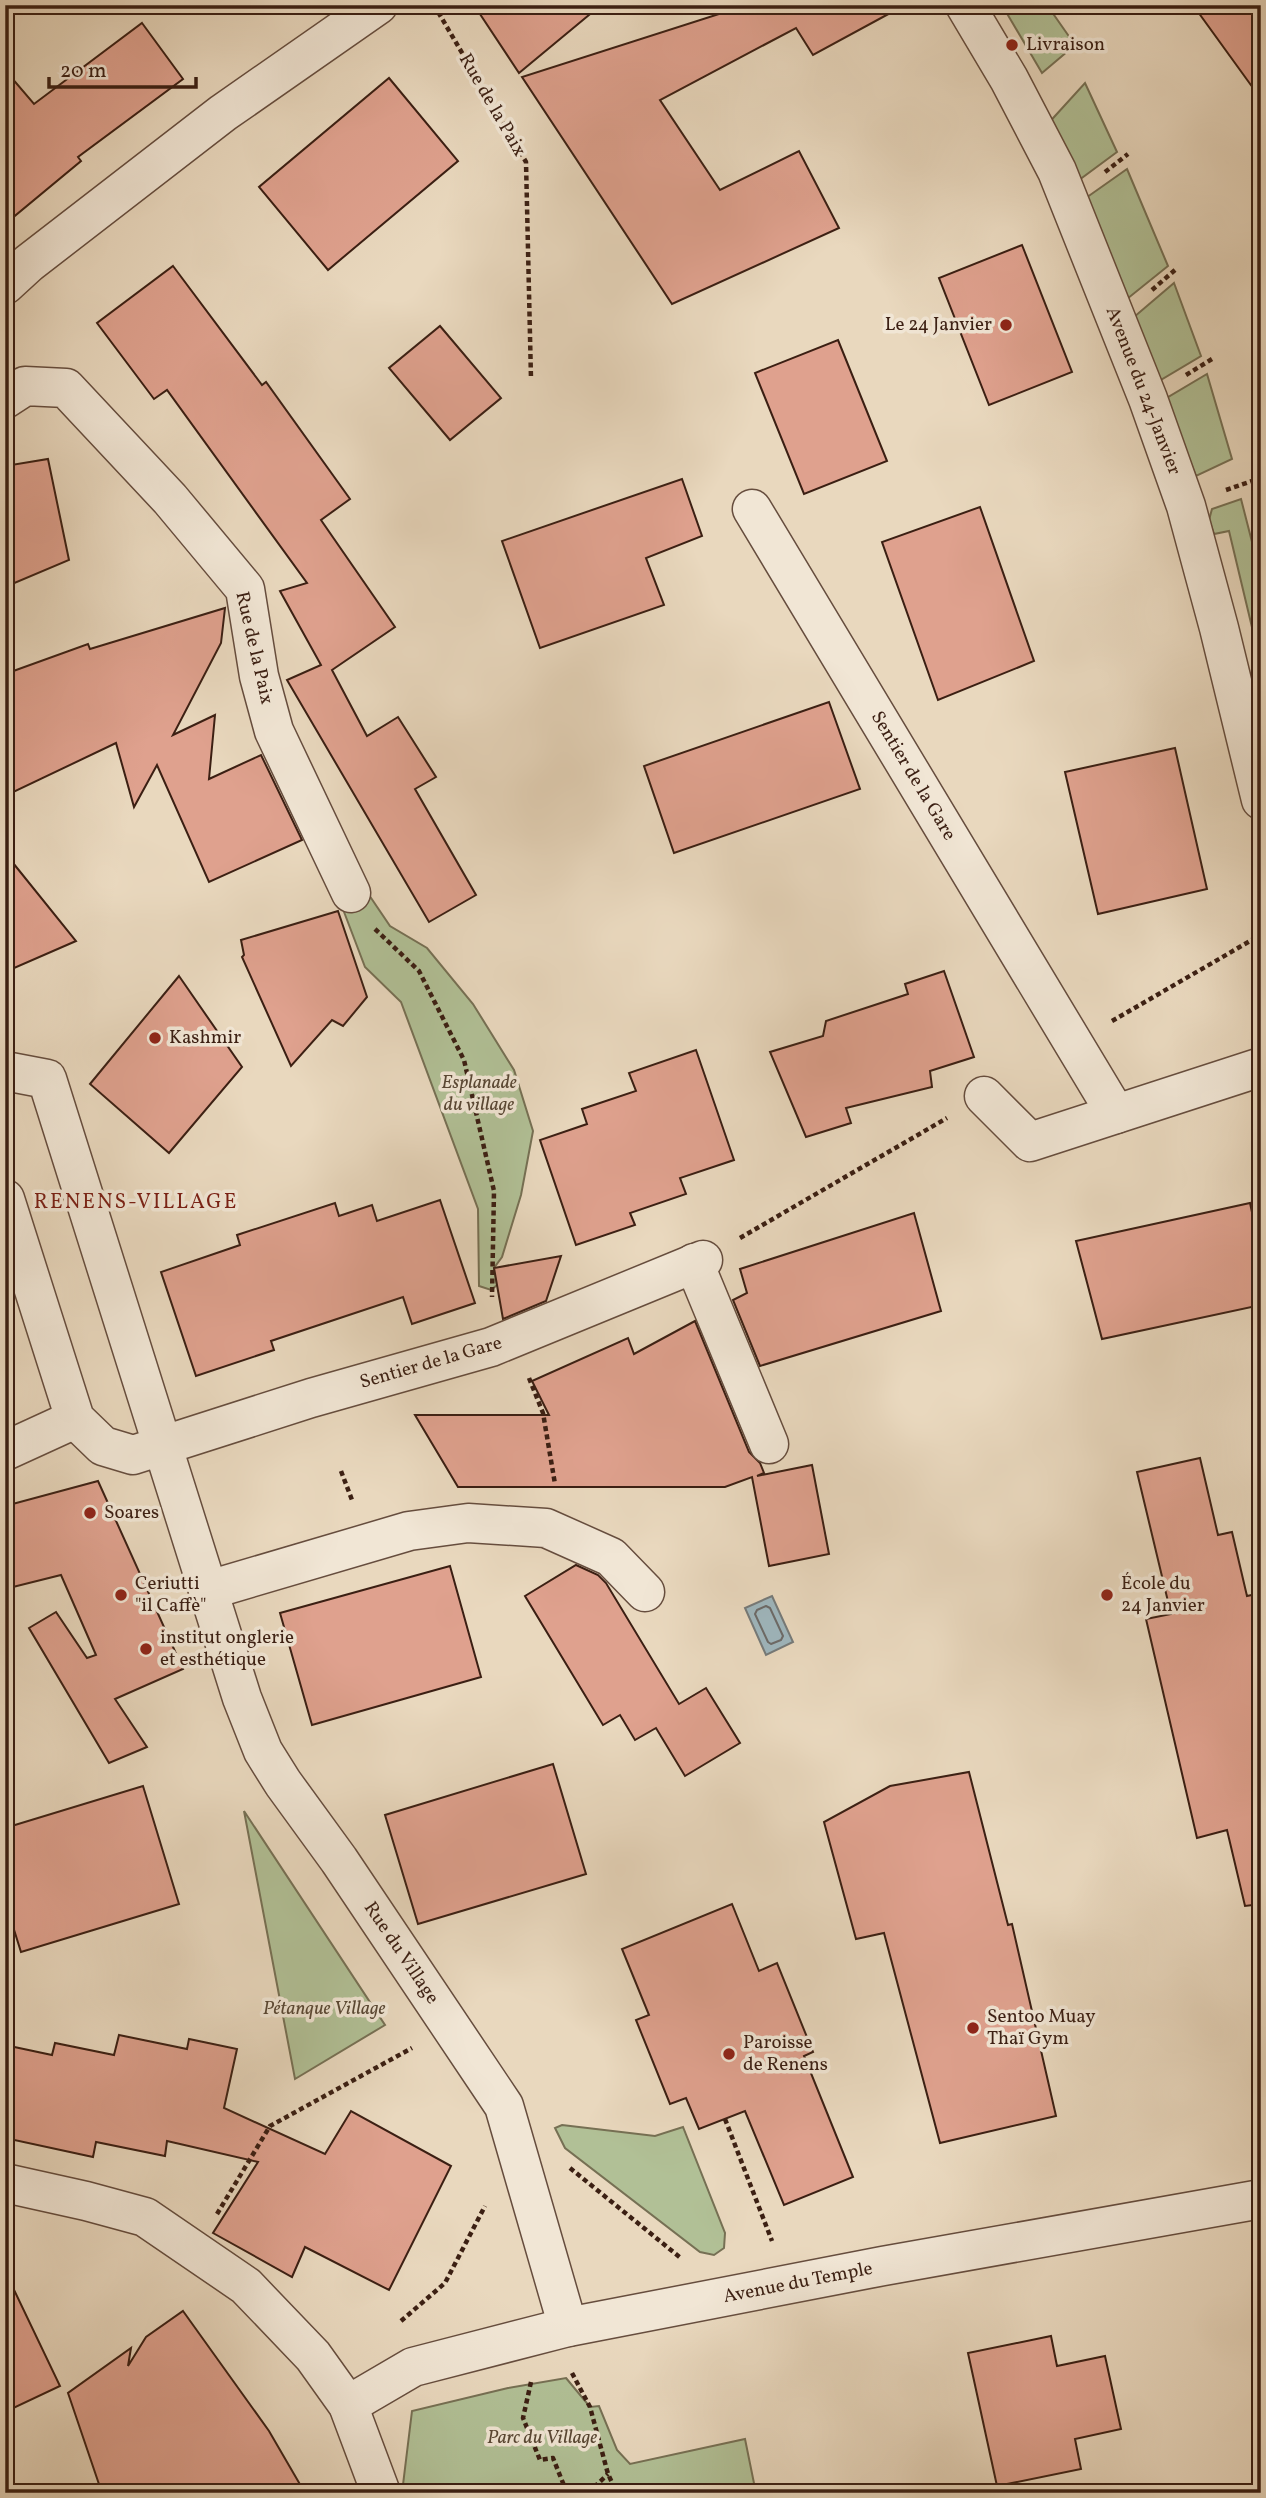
<svg xmlns="http://www.w3.org/2000/svg" width="1266" height="2498" font-family="Vollkorn,serif">
	<style>
		.green { fill: #b1c096; stroke: #767054; stroke-width: 2 }
		.water { fill: #9eb6bd; stroke: #767a79; stroke-width: 2 }
		.lines { fill: none; stroke-linecap: round; stroke-linejoin: round }
		.shore { stroke: #6c6a68; stroke-width: 2 }
		.building { fill: #dfa18e; stroke: #3b1f13; stroke-width: 2 }
		.minor-casing { stroke: #664d3e; stroke-width: 41 }
		.tertiary-casing { stroke: #664d3e; stroke-width: 41 }
		.path { stroke: #3b1f13; stroke-width: 4.5; stroke-dasharray: 5 3.5; stroke-linecap: butt }
		.minor { stroke: #f1e6d5; stroke-width: 38 }
		.tertiary { stroke: #f1e6d5; stroke-width: 38 }
		.poi-dot { fill: #8f2418; stroke: #f1e6d5; stroke-width: 2.5 }
		.labels { text-anchor: middle; dominant-baseline: central; stroke-width: 7; stroke-linejoin: round; paint-order: stroke }
		.poi-label { font-size: 19px; fill: #3b1f13; stroke: #f1e6d5; text-anchor: start }
		.street-label { font-size: 19px; fill: #3b1f13; stroke: #f1e6d5 }
		.park-label { font-size: 19px; font-style: italic; fill: #584734; stroke: #f1e6d5 }
		.neighbourhood-label { font-size: 21px; letter-spacing: 2px; fill: #7a1f14; stroke: #f1e6d5 }
	</style>
	<rect width="100%" height="100%" fill="#e9d8be"/>
	<filter id="stains"><feTurbulence type="fractalNoise" baseFrequency=".00286" numOctaves="4"/><feColorMatrix values="0 0 0 0 .2 0 0 0 0 .09 0 0 0 0 .02 0 0 0 .5 -.17"/></filter>
	<radialGradient id="worn" r=".72"><stop offset=".6" stop-color="#630" stop-opacity="0"/><stop offset="1" stop-color="#630" stop-opacity=".3"/></radialGradient>
	<g class="green">
		<polygon points="1002,5 1047,5 1075,45 1042,73"/>
		<polygon points="1085,83 1117,152 1075,183 1045,127"/>
		<polygon points="1127,169 1168,266 1127,299 1083,200"/>
		<polygon points="1174,283 1201,356 1159,381 1134,317"/>
		<polygon points="1207,374 1232,459 1196,476 1165,399"/>
		<polygon points="1241,499 1261,577 1261,665 1229,531 1214,534 1209,520 1212,509"/>
		<polygon points="365,889 390,926 427,948 473,1004 514,1070 533,1131 521,1195 502,1257 494,1268 497,1285 491,1290 479,1286 478,1209 401,1002 365,967 341,904"/>
		<polygon points="244,1811 385,2025 295,2079"/>
		<polygon points="562,2125 655,2136 683,2127 725,2233 724,2248 714,2255 700,2252 565,2148 555,2128"/>
		<polygon points="566,2378 590,2407 599,2406 617,2450 630,2464 745,2439 756,2493 402,2493 412,2411 508,2388"/>
	</g>
	<polygon class="water" points="772,1596 793,1642 766,1655 745,1608"/>
	<g class="lines">
		<polygon class="shore" points="766,1606 770,1608 783,1636 781,1640 771,1644 768,1642 755,1614 757,1610"/>
	</g>
	<g class="building">
		<polygon points="474,5 601,5 519,73"/>
		<polygon points="747,5 905,5 813,55 796,28 660,100 720,190 799,151 839,228 672,304 522,77"/>
		<polygon points="1193,5 1261,5 1261,99"/>
		<polygon points="142,23 183,79 78,157 81,161 5,224 5,70 34,104"/>
		<polygon points="389,78 458,161 328,270 259,187"/>
		<polygon points="1022,245 1072,372 989,405 939,278"/>
		<polygon points="173,266 262,385 266,382 350,499 321,520 395,627 332,670 367,736 398,717 436,777 415,789 476,895 429,922 287,680 321,665 280,591 307,583 167,390 154,399 97,323"/>
		<polygon points="440,326 501,398 450,440 389,368"/>
		<polygon points="838,340 887,461 804,494 755,373"/>
		<polygon points="48,459 69,560 5,587 5,466"/>
		<polygon points="682,479 702,536 646,558 664,605 540,648 502,541"/>
		<polygon points="980,507 1034,661 938,700 882,542"/>
		<polygon points="225,608 221,643 173,735 215,715 209,779 261,755 302,840 209,882 157,765 134,807 116,743 5,796 5,674 88,644 90,649"/>
		<polygon points="829,702 860,789 674,853 644,766"/>
		<polygon points="1175,748 1207,889 1098,914 1065,772"/>
		<polygon points="5,853 76,941 5,972"/>
		<polygon points="338,911 367,997 343,1026 332,1020 291,1066 242,957 244,955 241,940"/>
		<polygon points="944,971 974,1057 930,1071 932,1087 846,1108 851,1123 806,1137 770,1052 823,1036 826,1021 908,994 905,984"/>
		<polygon points="179,976 242,1067 169,1153 90,1084"/>
		<polygon points="696,1050 734,1160 680,1178 686,1194 630,1213 635,1225 576,1245 540,1140 587,1124 582,1109 636,1091 629,1073"/>
		<polygon points="440,1200 475,1303 412,1324 403,1297 271,1341 274,1350 196,1376 161,1272 240,1245 237,1235 335,1203 339,1216 372,1205 377,1221"/>
		<polygon points="1250,1203 1261,1254 1261,1305 1102,1339 1076,1241"/>
		<polygon points="914,1213 941,1311 760,1366 733,1300 747,1293 740,1269"/>
		<polygon points="561,1256 546,1301 503,1319 494,1268"/>
		<polygon points="695,1321 749,1452 760,1463 764,1473 757,1476 812,1465 829,1554 769,1566 752,1477 725,1487 458,1487 415,1415 549,1415 532,1381 628,1338 634,1354"/>
		<polygon points="1200,1458 1218,1535 1232,1532 1247,1596 1261,1593 1261,1904 1245,1906 1227,1830 1197,1838 1146,1619 1171,1614 1137,1472"/>
		<polygon points="98,1481 183,1669 115,1699 147,1747 109,1763 29,1628 56,1612 87,1658 96,1655 61,1575 5,1589 5,1506"/>
		<polygon points="576,1565 598,1575 606,1583 679,1704 706,1688 740,1743 685,1776 656,1728 635,1740 620,1715 603,1725 525,1596"/>
		<polygon points="450,1566 481,1677 312,1725 280,1613"/>
		<polygon points="553,1764 586,1874 418,1924 385,1815"/>
		<polygon points="969,1772 1008,1925 1012,1924 1056,2116 940,2143 884,1933 856,1939 824,1822 890,1786"/>
		<polygon points="143,1786 179,1904 21,1952 5,1901 5,1828"/>
		<polygon points="732,1904 759,1971 777,1963 813,2052 804,2056 853,2177 784,2205 745,2111 699,2129 686,2098 670,2104 636,2020 649,2015 622,1949"/>
		<polygon points="119,2035 187,2049 189,2039 237,2049 224,2108 325,2154 351,2111 451,2166 389,2290 305,2247 292,2277 213,2233 258,2162 167,2141 165,2156 96,2142 93,2157 5,2138 5,2045 52,2055 55,2043 114,2055"/>
		<polygon points="5,2271 60,2386 5,2412"/>
		<polygon points="183,2311 269,2431 305,2493 102,2493 68,2393 131,2348 128,2366 146,2337"/>
		<polygon points="1051,2336 1057,2366 1105,2356 1121,2429 1075,2439 1081,2469 997,2486 968,2353"/>
	</g>
	<g class="lines">
		<defs>
			<g id="minor">
				<polyline points="5,285 29,263 223,113 378,5"/>
				<polyline points="5,399 25,386 66,388 170,499 245,589 259,676 274,731 351,893"/>
				<polyline points="752,509 1116,1114"/>
				<polyline points="5,1071 47,1079 242,1698 263,1751 283,1783 339,1860 504,2106 568,2327"/>
				<polyline points="984,1096 1030,1142 1261,1067"/>
				<polyline points="5,1199 75,1419 103,1446 133,1455 311,1398 491,1347 703,1260"/>
				<polyline points="694,1263 769,1444"/>
				<polyline points="5,1451 75,1419"/>
				<polyline points="209,1590 409,1531 468,1523 546,1528 611,1557 645,1592"/>
				<polyline points="5,2183 86,2201 145,2217 246,2286 313,2356 348,2405 381,2493"/>
				<polyline points="348,2405 413,2367 568,2327 883,2266 1261,2199"/>
			</g>
			<polyline id="tertiary" points="965,5 1009,79 1057,171 1148,399 1186,506 1219,628 1261,800"/>
		</defs>
		<use href="#minor" class="minor-casing"/>
		<use href="#tertiary" class="tertiary-casing"/>
		<g class="path">
			<polyline points="434,5 526,162 531,379"/>
			<polyline points="1105,172 1128,154"/>
			<polyline points="1152,290 1175,270"/>
			<polyline points="1186,375 1212,359"/>
			<polyline points="1226,490 1261,478"/>
			<polyline points="375,929 419,971 464,1060 494,1191 492,1297"/>
			<polyline points="1112,1021 1257,937"/>
			<polyline points="740,1238 947,1118"/>
			<polyline points="529,1378 543,1413 555,1484"/>
			<polyline points="341,1471 352,1500"/>
			<polyline points="725,2119 772,2241"/>
			<polyline points="570,2168 682,2259"/>
			<polyline points="217,2214 270,2126 412,2048"/>
			<polyline points="401,2321 445,2283 485,2206"/>
			<polyline points="572,2373 590,2407 608,2474 617,2493"/>
			<polyline points="531,2382 523,2418 540,2460 553,2458 567,2493"/>
			<polyline points="588,2493 608,2474"/>
		</g>
		<use href="#minor" class="minor"/>
		<use href="#tertiary" class="tertiary"/>
	</g>
	<g class="poi-dot">
		<circle cx="1012" cy="45" r="7"/>
		<circle cx="1006" cy="325" r="7"/>
		<circle cx="155" cy="1038" r="7"/>
		<circle cx="90" cy="1513" r="7"/>
		<circle cx="121" cy="1595" r="7"/>
		<circle cx="1107" cy="1595" r="7"/>
		<circle cx="146" cy="1649" r="7"/>
		<circle cx="973" cy="2028" r="7"/>
		<circle cx="729" cy="2054" r="7"/>
	</g>
	<g class="labels">
		<g class="poi-label">
			<text x="1026" y="45">Livraison</text>
			<text x="992" y="325" text-anchor="end">Le 24 Janvier</text>
			<text x="169" y="1038">Kashmir</text>
			<text x="104" y="1513">Soares</text>
			<text x="135" y="1584">Ceriutti<tspan x="135" dy="22">"il Caffè"</tspan></text>
			<text x="1121" y="1584">École du<tspan x="1121" dy="22">24 Janvier</tspan></text>
			<text x="160" y="1638">institut onglerie<tspan x="160" dy="22">et esthétique</tspan></text>
			<text x="987" y="2017">Sentoo Muay<tspan x="987" dy="22">Thaï Gym</tspan></text>
			<text x="743" y="2043">Paroisse<tspan x="743" dy="22">de Renens</tspan></text>
		</g>
		<g class="street-label">
			<text transform="translate(492 105) rotate(60)">Rue de la Paix</text>
			<text transform="translate(1143 391) rotate(69)">Avenue du 24-Janvier</text>
			<text transform="translate(254 648) rotate(77)">Rue de la Paix</text>
			<text transform="translate(913 776) rotate(59)">Sentier de la Gare</text>
			<text transform="translate(431 1363) rotate(-16)">Sentier de la Gare</text>
			<text transform="translate(401 1953) rotate(56)">Rue du Village</text>
			<text transform="translate(798 2283) rotate(-11)">Avenue du Temple</text>
		</g>
		<g class="park-label">
			<text x="479" y="1083">Esplanade<tspan x="479" dy="22">du village</tspan></text>
			<text x="324" y="2009">Pétanque Village</text>
			<text x="542" y="2438">Parc du Village</text>
		</g>
		<g class="neighbourhood-label">
			<text x="136" y="1202">RENENS-VILLAGE</text>
		</g>
	</g>
	<rect width="1266" height="2498" fill="none" stroke="#e9d8be" stroke-width="28"/>
	<rect x="7" y="7" width="1252" height="2484" fill="none" stroke="#3b1f13" stroke-width="3.5"/>
	<rect x="14" y="14" width="1238" height="2470" fill="none" stroke="#3b1f13" stroke-width="2"/>
	<path d="M49 77v10h147v-10" fill="none" stroke="#3b1f13" stroke-width="3.5"/>
	<text x="60" y="77" font-size="21" fill="#3b1f13" stroke="#f1e6d5" stroke-width="5" paint-order="stroke">20 m</text>
	<rect width="100%" height="100%" filter="url(#stains)"/>
	<rect width="100%" height="100%" fill="url(#worn)"/>
</svg>
